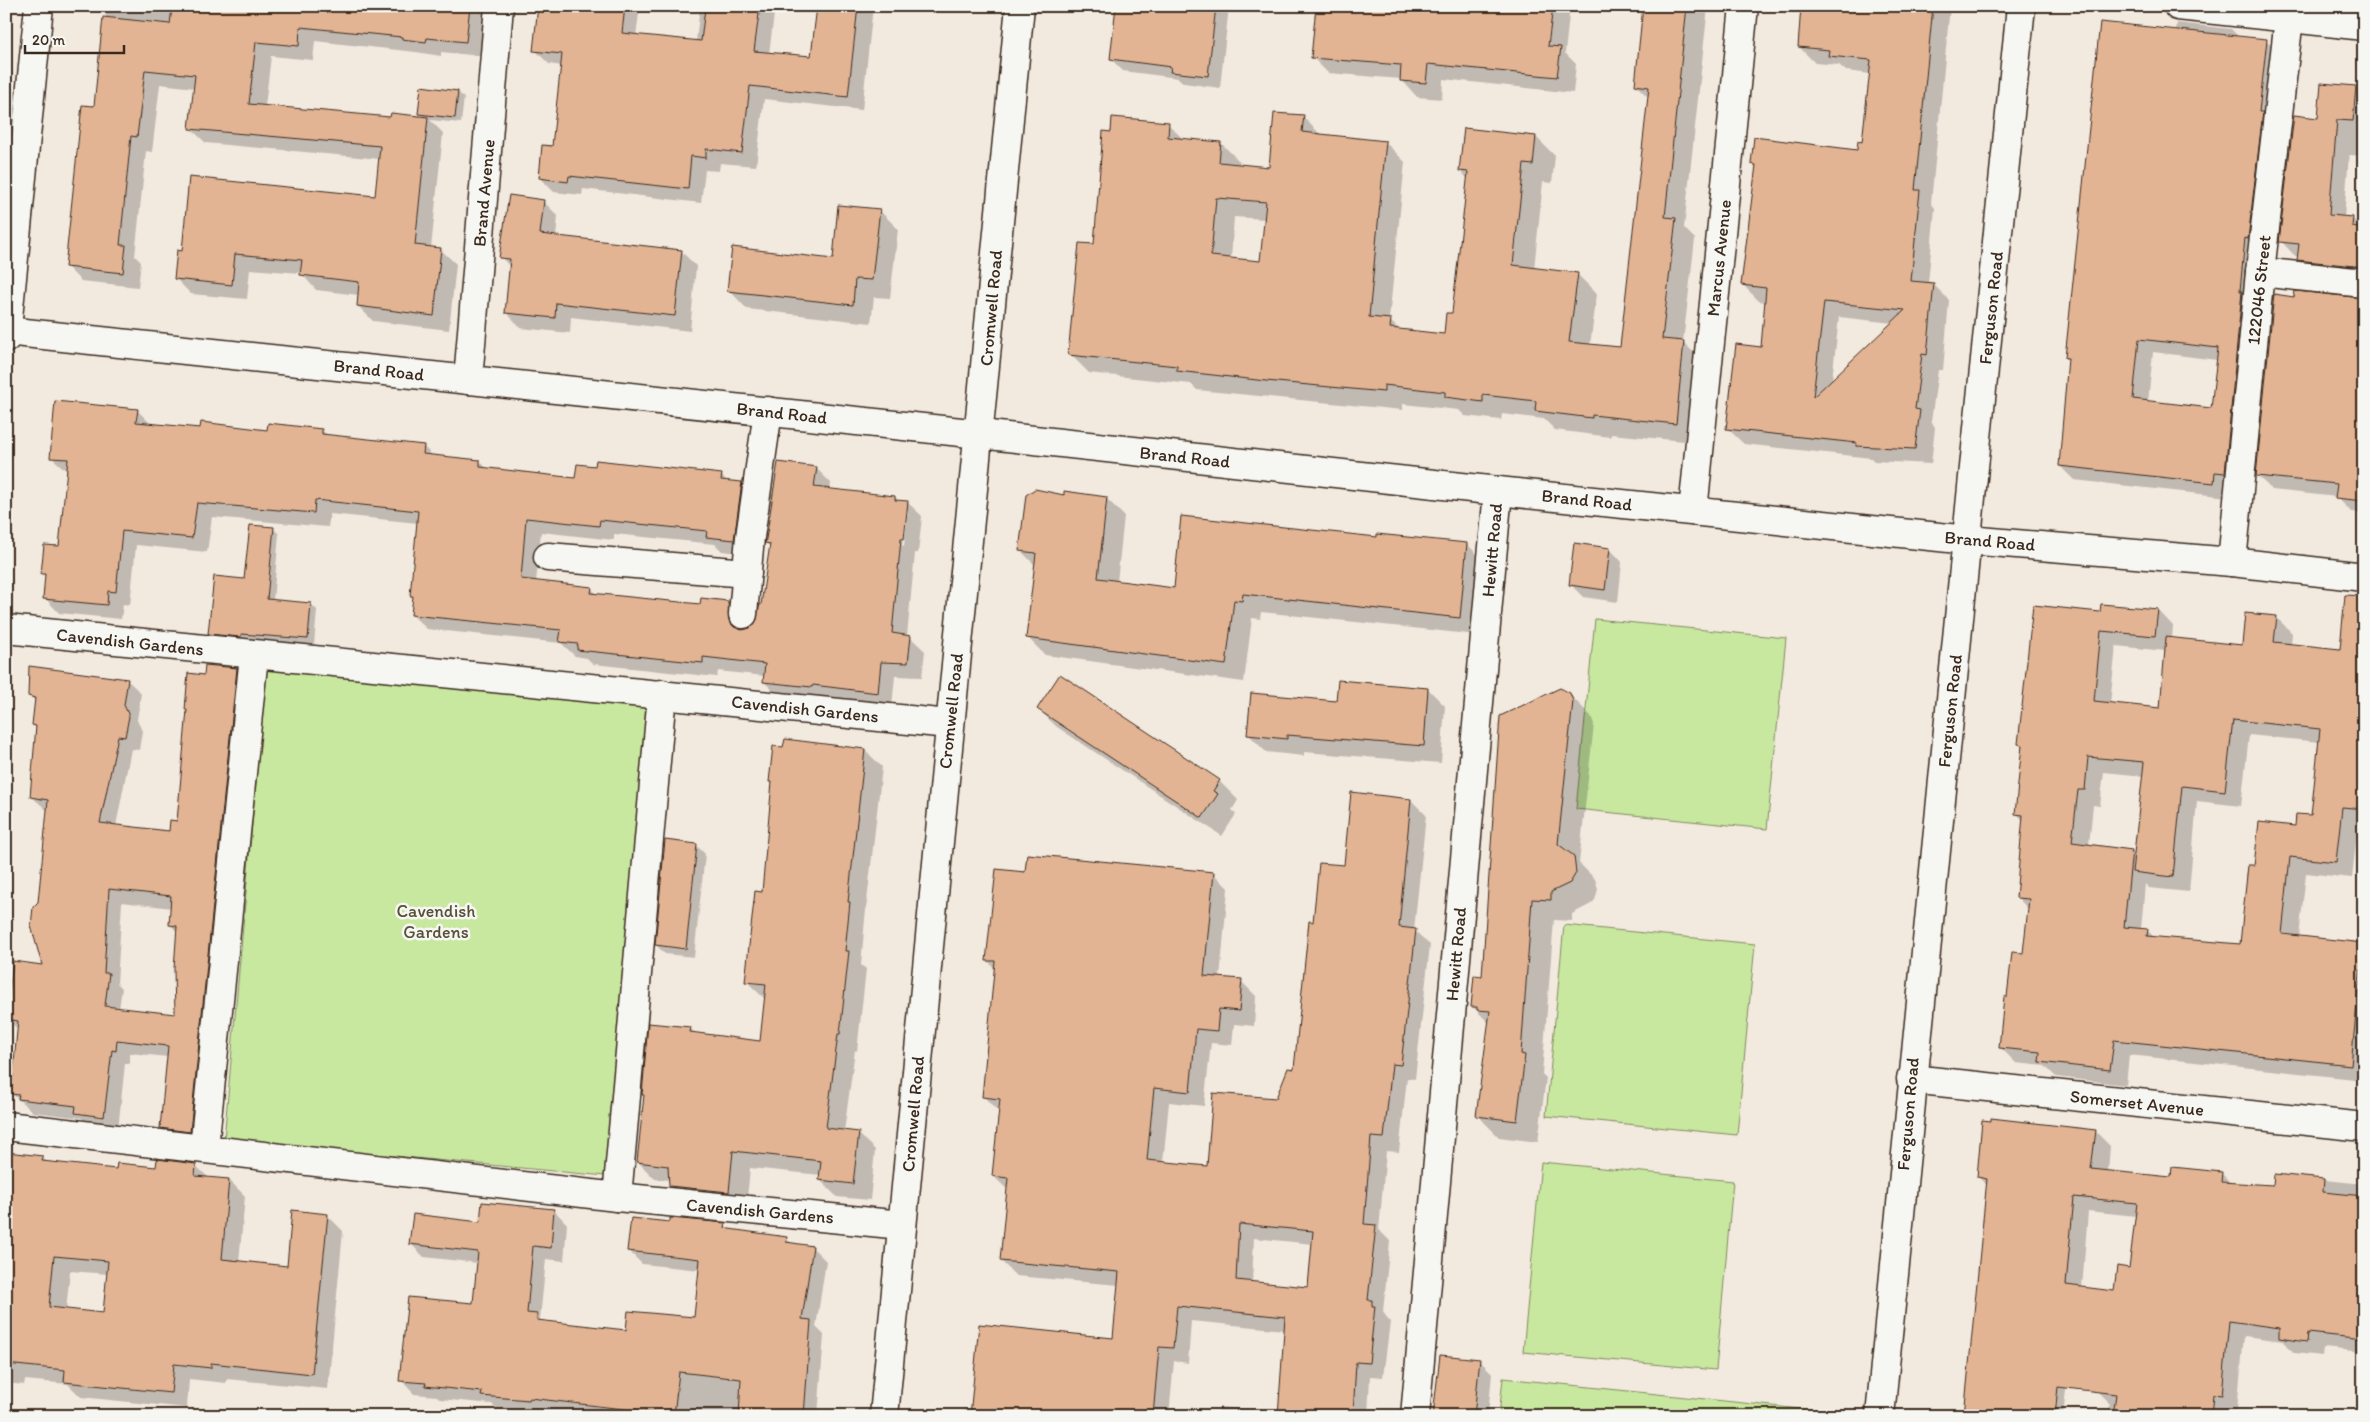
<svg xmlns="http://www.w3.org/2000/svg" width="2370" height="1422" font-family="Itim,sans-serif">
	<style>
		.green { fill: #c8e8a0; stroke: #82895f }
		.shadow { fill: #0003; fill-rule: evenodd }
		.building { fill: #e3b494; stroke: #3b2a1e; fill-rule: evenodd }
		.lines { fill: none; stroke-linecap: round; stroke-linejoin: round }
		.street-casing { stroke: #3b2a1e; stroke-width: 31 }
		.secondary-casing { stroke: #3b2a1e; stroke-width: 31 }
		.street { stroke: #f6f6f2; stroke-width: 28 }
		.secondary { stroke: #f6f6f2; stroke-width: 28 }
		.labels { text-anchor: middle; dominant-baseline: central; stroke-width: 5; stroke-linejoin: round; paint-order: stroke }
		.street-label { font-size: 18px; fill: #3b2a1e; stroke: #f6f6f2 }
		.park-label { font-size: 18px; fill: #575038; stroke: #f6f6f2 }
	</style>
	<rect width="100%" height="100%" fill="#f2e9df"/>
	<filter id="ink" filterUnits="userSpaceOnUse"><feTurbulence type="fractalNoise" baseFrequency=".02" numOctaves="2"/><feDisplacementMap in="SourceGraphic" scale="10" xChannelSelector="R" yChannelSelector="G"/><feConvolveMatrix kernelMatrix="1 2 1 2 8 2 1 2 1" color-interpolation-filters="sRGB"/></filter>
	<g filter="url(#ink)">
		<g class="green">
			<polygon points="1595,619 1786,638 1767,829 1576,809"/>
			<polygon points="266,667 649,703 606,1176 224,1140"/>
			<polygon points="1564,925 1755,944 1737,1135 1546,1116"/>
			<polygon points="1541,1162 1733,1181 1716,1370 1523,1352"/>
			<polygon points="1503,1378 1820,1411 1820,1416 1499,1416"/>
		</g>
		<g class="shadow">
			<polygon points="107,6 486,6 481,56 441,52 441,56 416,52 315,41 313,60 271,56 265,106 391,118 424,117 419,113 458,92 464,98 461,123 430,120 443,133 431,248 440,249 456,264 449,330 373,321 358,306 359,295 316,290 301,273 250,269 247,299 191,294 176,279 183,252 376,197 380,159 206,143 190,128 195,88 160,84 152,152 146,151 135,256 141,262 138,287 81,281 66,266 96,108"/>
			<polygon points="539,6 640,6 636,36 696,42 700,6 775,6 769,54 812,58 818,6 873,6 862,110 764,99 756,166 720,163 719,171 705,170 701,203 583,189 582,195 554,192 540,178 553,147 562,66 549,64 535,50"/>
			<polygon points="1117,6 1229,6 1220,88 1184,83 1178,78 1123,71 1111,59"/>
			<polygon points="1318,6 1570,6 1565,53 1576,64 1573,93 1443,79 1442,99 1417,97 1401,79 1328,73 1312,57"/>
			<path d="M1644 6H1708L1684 228 1695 239 1683 342 1702 361 1695 442 1611 434V437L1555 430 1544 419 1502 414 1501 420 1465 416 1459 410 1403 404V410L1197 390 1191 384 1089 373 1070 354 1095 245 1112 133 1168 124 1184 140 1221 143 1240 162 1239 165 1270 168 1303 117 1322 136 1386 143 1405 162 1389 320 1400 330 1445 335 1453 315 1468 179 1460 171 1536 137 1555 156 1552 183 1543 182 1534 269 1578 275 1597 294 1590 345 1621 349 1649 98 1636 85ZM1234 217 1265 219 1261 263 1231 259Z"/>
			<path d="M1803 6H1950L1931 203 1935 208 1928 284H1933L1949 300 1943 370H1938L1931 422 1935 427 1931 464 1874 461 1871 458 1744 444 1728 429 1762 348 1766 302 1759 301 1743 285 1757 168 1752 164 1858 151 1864 143 1871 74 1846 71 1839 65 1815 63 1799 47ZM1839 317 1893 323 1832 380Z"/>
			<path d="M2177 23 2231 29 2239 37 2266 40 2281 54 2228 497 2074 480 2060 466 2069 361 2066 358 2176 31ZM2153 352 2217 360 2212 409 2148 402Z"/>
			<polygon points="2322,84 2364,88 2364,156 2349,155 2344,218 2352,218 2364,229 2364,280 2313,274 2299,260 2299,256 2295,256 2281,241 2319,119"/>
			<polygon points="543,201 558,216 556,237 681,251 696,266 690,331 571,317 570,333 521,328 506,312 510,267 501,257"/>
			<polygon points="879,210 898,229 890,298 874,297 871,323 747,309 729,290 834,260"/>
			<polygon points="2296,298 2364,300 2364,513 2351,512 2337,497 2272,490 2257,475"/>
			<path d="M137 410 152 425 201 430 269 431 322 430 328 436 423 446 434 457 480 461 488 470 576 480 721 475 728 482 741 483 756 498 748 554 722 551 715 544 614 534V540L541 532 536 582 591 588 597 594 701 606 728 602 743 617V631L751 629 757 624 762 606 771 547 766 543 816 468 831 483 830 490 895 497 898 501 907 502 922 516 918 553H915L907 636 910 637 925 651 922 677 895 676 892 707 779 696 764 682 765 676 718 671 717 677 593 664 587 658 575 656 561 643 427 629 412 615 414 598 411 595 418 523 330 514 328 527 212 517 207 552 136 545 130 605 123 604 121 619 59 613 45 598 46 577 43 574 60 548 68 472 51 457ZM906 510H908L904 546 902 545Z"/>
			<polygon points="1066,496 1106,498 1124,516 1117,582 1175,590 1378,538 1467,544 1485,562 1478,635 1261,612 1260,619 1252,618 1244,682 1045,655 1027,637 1036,566 1020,550"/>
			<polygon points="273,528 279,534 273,601 311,604 317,610 314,645 247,639 246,642 215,639 209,633 245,580"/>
			<polygon points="1575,545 1610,549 1622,562 1618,602 1583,597 1570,584"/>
			<path d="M2158 610 2173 626 2172 639 2243 646 2277 618 2292 633 2291 645 2341 650 2364 642V822H2358L2352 878 2306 873 2299 937 2364 944V1080L2129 1055 2126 1085 2056 1077 2045 1066 2016 1063 2000 1047 2008 999 2024 954 2029 910 2017 897 2024 821 2017 814 2023 748 2019 744 2101 613ZM2116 646 2166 651 2161 710 2110 704ZM2249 735 2319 742 2312 816 2255 867 2242 946 2155 938 2147 930 2141 929 2145 884 2149 888 2189 892 2197 801 2241 806ZM2104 772 2144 776 2135 855 2131 851 2089 845 2093 805 2100 806Z"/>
			<path d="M236 669 250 683 203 1145 175 1141 161 1128 168 1057 130 1053V1064L125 1063 118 1130 90 1126 82 1118 33 1112 12 1094 18 1030 8 1019 44 966 39 902 48 811 32 797 37 729 33 725 35 701 29 695 127 680 141 693 137 720 142 731 139 750 131 749 116 826 170 832 178 823 188 712 186 709 205 676ZM122 902 172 908 170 924 177 932 176 1016 119 1009 122 988 117 983Z"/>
			<polygon points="1428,689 1445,706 1441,763 1304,752 1304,756 1266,752 1248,734 1338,702"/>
			<polygon points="1569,694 1591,716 1594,724 1579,863 1595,879 1598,889 1595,900 1591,904 1572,914 1572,921 1554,920 1542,1074 1546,1078 1538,1142 1499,1137 1477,1115 1489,1023 1473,1007"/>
			<polygon points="1038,709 1219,781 1238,800 1232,810 1236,814 1222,836 1057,727"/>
			<polygon points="865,750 882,767 865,919 861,965 866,969 857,1051 855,1050 844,1132 858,1133 875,1150 870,1200 837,1197 820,1180 821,1175 750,1168 746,1209 687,1203 670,1186 670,1180 655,1179 638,1162 645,1097 643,1094 690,1028 696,1034 761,1042 765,999 746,981 763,893 773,785 770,781"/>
			<path d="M1411 800 1426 815 1414 930 1430 945 1415 1079 1407 1078 1399 1152 1386 1151 1379 1230 1390 1241 1383 1312 1390 1322 1383 1377 1370 1376 1368 1416H1218L1219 1407 1279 1412 1285 1330 1191 1321 1188 1363 1174 1361 1169 1416H964V1409L972 1410 1114 1339 1119 1285 1016 1276 1001 1261 1008 1190 993 1176 999 1112 984 1097 995 969 987 960 1026 873H1213L1228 888 1220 978 1241 981 1256 996 1254 1026 1234 1024 1232 1045 1211 1043 1204 1106 1169 1102 1163 1163 1208 1168 1277 1099 1295 1070 1314 923 1345 867ZM1254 1238 1313 1244 1309 1288 1252 1283Z"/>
			<polygon points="696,845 705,854 694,957 665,954 656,945"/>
			<path d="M2095 1131 2110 1146 2108 1172 2172 1179 2221 1173 2232 1184 2274 1186 2275 1175 2364 1184V1352L2323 1348 2322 1356 2295 1353 2283 1341 2244 1336 2237 1410 2228 1409V1416H2109L2110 1404 2097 1391 2068 1373 2063 1416H1965L1988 1186 1978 1177ZM2088 1211 2136 1216 2130 1269 2116 1292 2082 1288Z"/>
			<path d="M6 1153 42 1157 48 1163 118 1170 195 1165 209 1178 229 1180 245 1196 239 1262 288 1268 327 1215 343 1231 328 1389 227 1379 226 1383 189 1379 187 1408 81 1397 68 1384 25 1380 24 1385 6 1383ZM70 1271 108 1274 104 1314 66 1310Z"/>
			<polygon points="554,1210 567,1224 564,1261 546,1259 540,1319 543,1322 627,1332 696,1319 700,1270 642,1264 628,1250 671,1224 725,1225 731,1231 786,1238 792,1244 812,1247 826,1261 816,1327 824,1335 818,1416 582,1416 496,1409 492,1404 440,1399 437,1396 414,1394 401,1380 474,1304 478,1263 424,1257 411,1244 482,1223"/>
			<polygon points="1480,1361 1492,1373 1488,1416 1435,1416"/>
		</g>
		<g class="building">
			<polygon points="200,6 470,6 466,42 427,38 426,42 402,39 402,37 300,27 299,46 256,42 249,104 390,117 391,113 428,117 415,245 441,248 434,316 357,306 359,282 300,275 302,260 235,254 232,285 174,279 177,250 182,251 189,177 375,196 380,146 189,129 195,75 145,70 137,137 131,136 120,245 126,245 123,273 65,267 82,105 94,106 103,17 170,24 172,8 199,11"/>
			<polygon points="538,6 625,6 622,33 701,41 705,8 732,11 733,6 760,6 754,51 811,56 817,6 858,6 848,97 750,86 742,153 706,149 706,158 691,156 688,189 569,176 568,182 539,178 542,145 552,146 562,54 533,51"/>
			<polygon points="1116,6 1216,6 1208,76 1170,72 1171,67 1110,59"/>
			<polygon points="1316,6 1553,6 1548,46 1561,47 1557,77 1428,64 1426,83 1400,81 1401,65 1311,58"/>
			<path d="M1643 6H1687L1665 217 1676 218 1662 339 1684 341 1676 424 1592 415V418L1535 411 1536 401 1483 395V402L1445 397V392L1384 385V392L1266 381 1177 371V366L1068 355 1079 243 1094 244 1103 131 1111 132 1112 117 1169 122 1168 137 1221 142 1219 162 1269 167 1274 113 1304 115 1302 132 1386 141 1369 317 1391 319 1390 328 1444 334 1446 313H1452L1468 172 1459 171 1464 128 1536 136 1533 165 1524 164 1513 265 1578 273 1569 342 1620 347 1649 87 1635 85ZM1216 198 1266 202 1260 261 1211 256Z"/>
			<path d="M1801 6H1933L1915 190H1920L1911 281 1934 283 1927 355 1922 354 1915 409 1920 410 1915 449 1856 446 1857 443 1726 429 1736 344 1761 347 1766 288 1741 285 1756 165 1751 164 1754 137 1857 150 1858 141 1862 142 1871 60 1828 56 1829 50 1798 47ZM1824 302 1905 310 1813 397Z"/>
			<path d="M2100 22 2267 39 2259 112H2263L2248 239 2245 238 2240 291H2242L2225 473 2215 472 2214 483 2059 466 2068 358H2065ZM2139 339 2218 348 2211 408 2133 399Z"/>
			<polygon points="2321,83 2356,86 2353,121 2337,120 2329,215 2353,217 2352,226 2364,228 2364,267 2297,260 2299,244 2279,242 2294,115 2318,118"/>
			<polygon points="421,86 458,91 455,118 418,114"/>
			<polygon points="509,195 544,200 540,234 682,250 675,316 556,303 555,318 505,313 510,259 499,258"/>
			<polygon points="838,205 880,209 872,280 855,279 853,305 727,291 732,247 833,259"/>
			<polygon points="2295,291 2364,298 2364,501 2335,498 2337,484 2256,476 2274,294 2294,297"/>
			<polygon points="55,401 138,409 136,422 200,428 201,422 267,430 268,423 322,429 322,434 424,445 423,454 480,460 480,467 575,478 577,464 595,466 596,460 722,474 721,480 742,482 734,540 706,537 707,531 600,520 599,526 526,518 521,579 592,587 591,593 700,604 701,598 728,601 729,621 734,627 742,630 750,628 755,623 760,604 761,605 770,544 765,543 766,539 778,462 817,467 814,487 895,496 895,500 908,501 904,539 901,539 892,633 911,636 908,663 881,662 878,693 813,685 812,687 763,682 765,664 703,657 703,663 577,650 578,644 559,642 561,630 411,615 413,596 410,596 418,511 315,500 314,513 197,503 192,538 122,531 116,592 108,591 107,605 43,599 45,574 41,574 44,545 59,546 68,459 50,458"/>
			<polygon points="1035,489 1064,495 1064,491 1107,497 1098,578 1174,588 1181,516 1377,537 1377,534 1467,543 1460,618 1243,594 1242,601 1234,600 1226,665 1026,638 1036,553 1019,551 1026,495"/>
			<polygon points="250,525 274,527 267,599 311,603 308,639 241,634 241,637 208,634 214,576 244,579"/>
			<polygon points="1574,543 1610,548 1605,590 1569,585"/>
			<path d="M2345 595 2364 596V809L2342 807 2336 862 2290 857 2282 934 2363 943 2351 1065 2114 1040 2110 1070 2039 1062 2040 1052 1999 1048 2004 997H2007L2012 952 2023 953 2029 899 2016 898 2023 815 2015 814 2022 745 2018 744 2033 605 2100 612 2101 604 2158 609 2155 636 2101 631 2094 701 2160 708 2166 637 2242 645 2245 613 2277 616 2274 642 2340 649ZM2233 720 2320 729 2311 815 2296 814 2295 826 2259 822 2254 865H2248L2240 944 2147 936 2148 929 2124 927 2132 850 2072 842 2078 790H2085L2088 757 2144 762 2132 872 2173 877 2182 786 2225 791Z"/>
			<path d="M205 665 237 668 190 1132 160 1128 168 1046 117 1040 116 1051 112 1050 104 1117 75 1113 76 1106 18 1099 19 1095 11 1094 18 1021 6 1019 13 961 42 965 31 926 33 907 38 902 48 800 30 797 36 726 32 725 35 698 28 696 29 666 128 679 124 705 129 716 125 737 118 736 100 823 169 831 170 820 177 821 187 710H185L188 673 204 675ZM109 889 171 896 169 925 177 926 174 969 175 1014 105 1006 109 973H104Z"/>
			<polygon points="1060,674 1220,780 1213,791 1218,794 1202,818 1037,709"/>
			<polygon points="1338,680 1428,688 1424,746 1287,735 1287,739 1247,735 1251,693 1336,701"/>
			<polygon points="1560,688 1570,693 1573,701 1558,844 1574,856 1576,873 1570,883 1551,892 1551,900 1532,899 1521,1054 1525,1055 1517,1121 1476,1116 1490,1011 1477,1010 1477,1007 1471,1007 1474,975 1482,976 1500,716"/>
			<polygon points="785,739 865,749 848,902 850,902 845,951 849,951 840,1034 838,1034 826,1128 859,1132 853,1184 819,1180 821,1161 733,1151 729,1192 669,1186 668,1166 637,1162 644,1095 642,1095 648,1023 691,1027 690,1032 760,1041 766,984 745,982 755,891 762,892 772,782 769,782 773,746 783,747"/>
			<path d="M1351 792 1411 799 1399 927 1416 929 1401 1065 1392 1064 1384 1138 1371 1137 1364 1224 1376 1225 1368 1300H1372V1306H1375L1369 1363 1356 1362 1353 1416H1278L1285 1317 1177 1306 1173 1348 1159 1347 1153 1416H970L979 1324 1113 1338 1119 1272 1000 1261 1008 1178 992 1176 1000 1099 982 1097 995 961H986L996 869 1025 872 1027 854 1214 872 1204 976 1242 979 1239 1011 1219 1009 1217 1031 1196 1029 1190 1092 1154 1088 1147 1160 1207 1166 1213 1093 1276 1098 1288 1068 1294 1069 1309 921 1313 922 1319 863 1344 865ZM1239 1224 1313 1231 1308 1287 1236 1280Z"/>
			<polygon points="665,840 697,844 686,949 655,945"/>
			<path d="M1991 1118 2096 1130 2091 1169 2171 1177 2172 1167 2222 1172 2221 1182 2273 1185 2274 1174 2324 1179 2323 1192 2364 1196V1339L2308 1333 2307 1342 2279 1338V1328L2229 1321 2222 1395 2213 1394 2211 1416H2113L2116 1394 2058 1387 2055 1416H1964L1987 1179 1977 1177 1982 1120 1991 1121ZM2074 1197 2137 1203 2129 1268 2117 1266 2114 1291 2066 1285Z"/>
			<path d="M6 1152 43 1156 42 1161 116 1169 117 1163 156 1167 157 1159 196 1164 195 1176 229 1179 222 1259 287 1266 292 1210 328 1214 312 1374 211 1363V1368L174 1364 171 1393 64 1382 65 1370 6 1364ZM54 1256 108 1261 103 1313 49 1307Z"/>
			<polygon points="482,1202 554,1209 551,1248 533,1246 527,1313 537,1314 537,1320 626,1330 628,1311 694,1317 700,1259 627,1251 631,1218 670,1222 670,1218 726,1223 725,1228 729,1229 787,1237 786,1242 813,1246 802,1319 811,1320 804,1416 739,1416 741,1379 679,1372 674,1415 530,1398 529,1400 481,1396 482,1392 425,1386 426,1383 399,1381 408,1297 473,1303 478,1252 409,1244 413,1214 480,1222"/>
			<polygon points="1440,1355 1480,1359 1474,1416 1433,1416"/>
		</g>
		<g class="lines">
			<defs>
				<g id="street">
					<polyline points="2178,6 2364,26"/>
					<polyline points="2260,272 2364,283"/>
					<polyline points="6,331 980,434 1498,491 1968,540 2232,562 2364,577"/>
					<polyline points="468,380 499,6"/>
					<polyline points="1693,511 1744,6"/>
					<polyline points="548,557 747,573"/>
					<polyline points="2232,562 2260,272 2289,18"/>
					<polyline points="743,614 750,537 768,411"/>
					<polyline points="6,629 949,724"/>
					<polyline points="1911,1079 2364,1127"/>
					<polyline points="6,1126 617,1197 902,1225"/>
					<polyline points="204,1148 254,655"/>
					<polyline points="617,1197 662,694"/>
					<path d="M884 1416C926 946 976 476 1020 6"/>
					<polyline points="1415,1416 1498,491"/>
					<path d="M1880 1416C1923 946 1974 476 2021 6"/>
				</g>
				<polyline id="secondary" points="6,338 39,6"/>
			</defs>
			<use href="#street" class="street-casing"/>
			<use href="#secondary" class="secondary-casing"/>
			<use href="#street" class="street"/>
			<use href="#secondary" class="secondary"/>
		</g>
	</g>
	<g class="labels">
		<g class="street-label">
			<text transform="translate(484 193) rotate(-85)">Brand Avenue</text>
			<text transform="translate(1719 258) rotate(-84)">Marcus Avenue</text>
			<text transform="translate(2259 290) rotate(-84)">122046 Street</text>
			<text transform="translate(991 308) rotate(-85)">Cromwell Road</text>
			<text transform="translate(1991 308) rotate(-84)">Ferguson Road</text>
			<text transform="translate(379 370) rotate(6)">Brand Road</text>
			<text transform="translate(782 413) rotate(6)">Brand Road</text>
			<text transform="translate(1185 457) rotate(6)">Brand Road</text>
			<text transform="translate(1587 500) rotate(6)">Brand Road</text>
			<text transform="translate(1990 541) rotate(5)">Brand Road</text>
			<text transform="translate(1492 550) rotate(-85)">Hewitt Road</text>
			<text transform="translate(130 642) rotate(6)">Cavendish Gardens</text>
			<text transform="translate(805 709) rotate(6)">Cavendish Gardens</text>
			<text transform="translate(951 711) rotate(-84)">Cromwell Road</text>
			<text transform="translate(1950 711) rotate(-84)">Ferguson Road</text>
			<text transform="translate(1456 954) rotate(-85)">Hewitt Road</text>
			<text transform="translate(2137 1103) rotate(6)">Somerset Avenue</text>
			<text transform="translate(913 1114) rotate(-85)">Cromwell Road</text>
			<text transform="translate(1908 1114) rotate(-85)">Ferguson Road</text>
			<text transform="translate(760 1211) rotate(5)">Cavendish Gardens</text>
		</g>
		<g class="park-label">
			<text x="436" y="911">Cavendish<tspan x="436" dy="21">Gardens</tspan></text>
		</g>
	</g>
	<rect width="2370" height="1422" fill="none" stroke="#f6f6f2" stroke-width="25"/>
	<rect x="12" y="12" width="2345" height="1397" fill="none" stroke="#3b2a1e" stroke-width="2" filter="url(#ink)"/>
	<path d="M25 45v8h99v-8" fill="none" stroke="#3b2a1e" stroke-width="2.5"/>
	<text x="32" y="45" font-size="15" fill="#3b2a1e" stroke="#f6f6f2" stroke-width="4" paint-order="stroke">20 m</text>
</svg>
